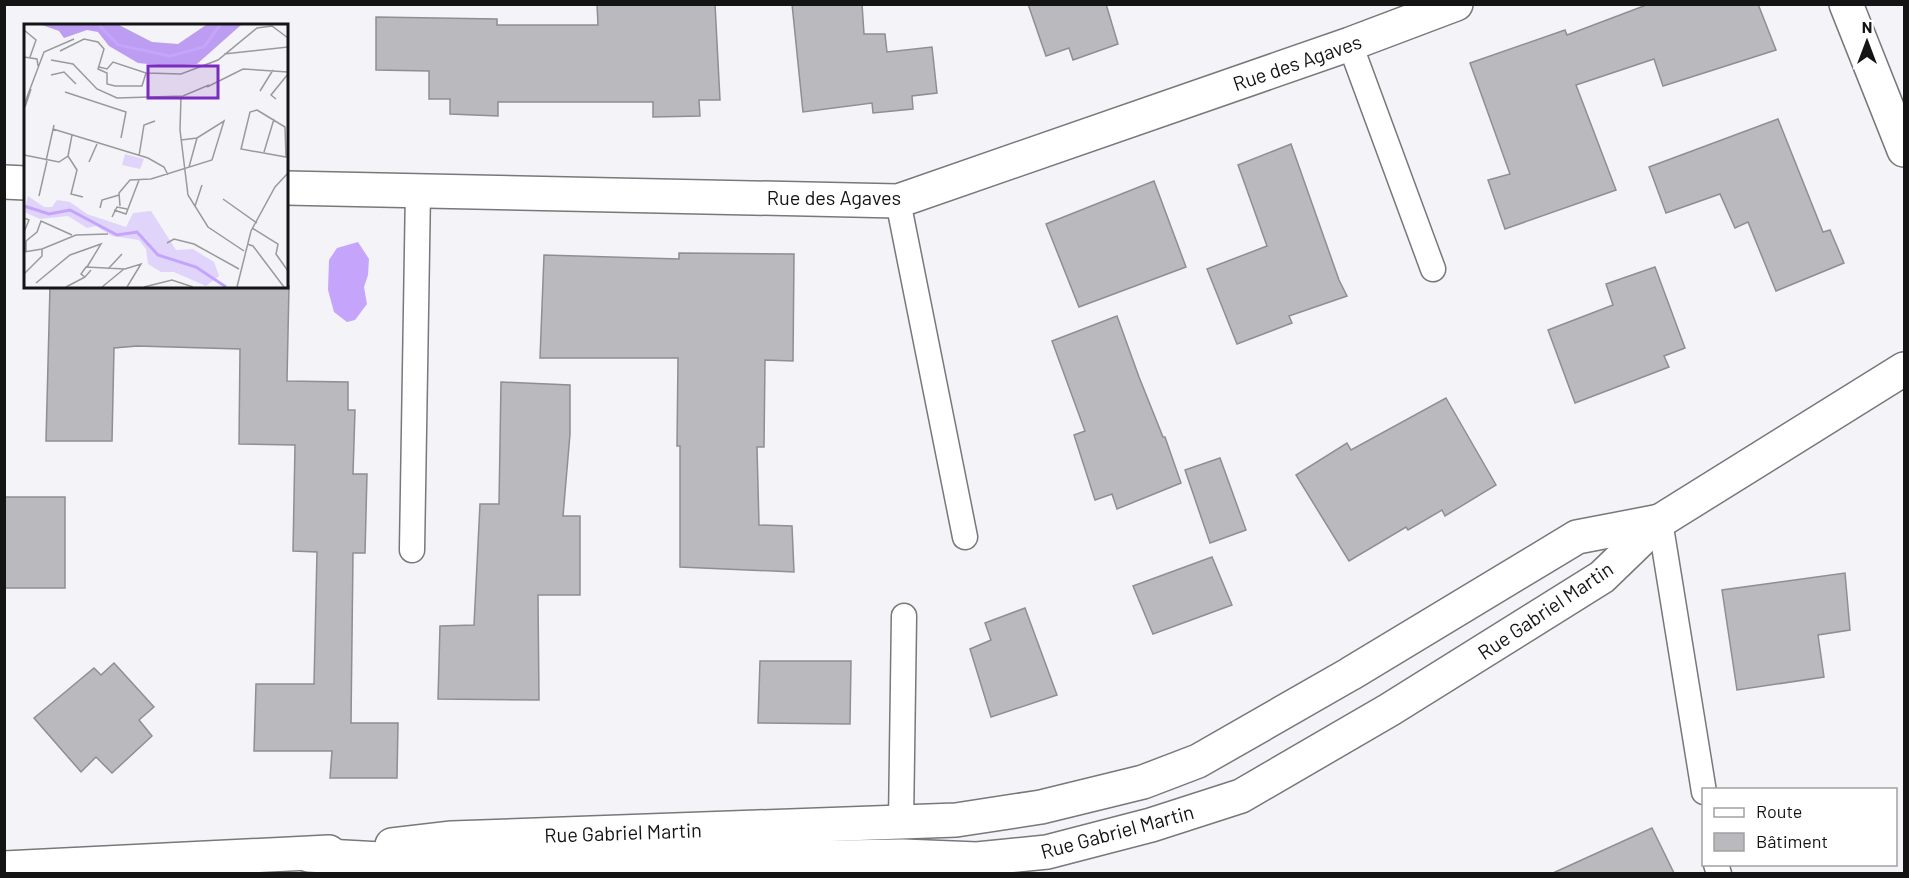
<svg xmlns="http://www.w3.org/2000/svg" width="1909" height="878" font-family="Barlow,sans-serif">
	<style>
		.water { fill: #c4a5fb }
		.building { fill: #bab9bd; stroke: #8f8e92; stroke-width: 1.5 }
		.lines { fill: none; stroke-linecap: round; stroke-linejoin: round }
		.service-casing { stroke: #78777b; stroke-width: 27 }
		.minor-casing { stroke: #78777b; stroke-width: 36 }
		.primary-casing { stroke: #78777b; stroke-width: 36 }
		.service { stroke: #fff; stroke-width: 24 }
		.minor { stroke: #fff; stroke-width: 33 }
		.primary { stroke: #fff; stroke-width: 33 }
		.labels { text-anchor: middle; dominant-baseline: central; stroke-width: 4.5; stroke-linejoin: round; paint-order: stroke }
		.street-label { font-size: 20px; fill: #141415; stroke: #fff }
		.inset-river { fill: none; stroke: #c4a5fb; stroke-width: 3 }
		.inset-road { fill: none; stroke: #9a9a9d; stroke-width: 1.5 }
		.view { fill: #7b2cbf; fill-opacity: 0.15; stroke: #7b2cbf; stroke-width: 3 }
		.inset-edge { fill: none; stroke: #141415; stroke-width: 3 }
	</style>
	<rect width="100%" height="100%" fill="#f4f3f7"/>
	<polygon class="water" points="358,242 369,259 368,275 364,287 367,304 355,320 347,322 334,312 328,290 329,260 337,248"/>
	<g class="building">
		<polygon points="597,4 715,4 720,100 699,100 700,116 653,117 653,102 498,102 498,116 450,114 450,99 429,99 429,71 376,70 376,17 497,19 497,25 598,25"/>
		<polygon points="792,4 862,4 864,34 885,34 887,52 932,47 937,93 912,96 913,109 873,113 872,103 803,112"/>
		<polygon points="1028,4 1106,4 1118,44 1073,60 1069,48 1046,56"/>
		<polygon points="1649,4 1758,4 1776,50 1663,86 1654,59 1576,85 1616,190 1505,229 1488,180 1510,174 1470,63 1565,30 1567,35"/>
		<polygon points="1778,119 1823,232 1830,230 1844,263 1776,291 1748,222 1735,228 1720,194 1666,213 1649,167"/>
		<polygon points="1291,144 1339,280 1347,296 1289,316 1292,323 1237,344 1207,269 1267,246 1238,165"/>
		<polygon points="1154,181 1186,267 1079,307 1046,224"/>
		<polygon points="679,253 794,254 793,361 765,360 764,447 757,447 759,525 792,526 794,572 680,567 680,446 677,446 678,358 540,358 544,255 679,259"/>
		<polygon points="1655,267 1685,348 1664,356 1669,367 1575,403 1548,330 1613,305 1606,284"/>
		<polygon points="50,286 289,286 287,381 348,382 348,410 355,410 353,474 367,474 365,553 353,553 351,723 398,723 397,778 330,778 332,751 254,751 256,684 314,684 317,552 293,551 295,445 239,444 240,349 137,346 114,348 112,441 46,441"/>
		<polygon points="1117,316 1139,377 1163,437 1165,437 1181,483 1117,509 1112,494 1095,500 1074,435 1085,431 1052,341"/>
		<polygon points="501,382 570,385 570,434 563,516 580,516 580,595 538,595 539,700 438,699 440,626 474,625 480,504 499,504"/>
		<polygon points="1446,398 1496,485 1445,516 1442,510 1408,530 1406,527 1349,561 1296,475 1347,443 1351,450"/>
		<polygon points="1220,458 1246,530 1210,543 1185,470"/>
		<rect x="4" y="497" width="61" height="91"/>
		<polygon points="1212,557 1232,605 1153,634 1133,586"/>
		<polygon points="1845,573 1850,630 1818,635 1824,677 1737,690 1722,590"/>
		<polygon points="1025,608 1057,695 991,717 970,649 991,640 985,623"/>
		<polygon points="760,661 851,661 850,724 758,723"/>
		<polygon points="114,663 154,707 139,720 152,736 112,773 96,757 81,772 34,718 94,668 101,675"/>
		<polygon points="1652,828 1674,873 1553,873"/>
	</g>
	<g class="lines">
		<defs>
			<g id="service">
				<polyline points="1350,44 1433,269"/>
				<polyline points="898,201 965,537"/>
				<polyline points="1660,521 1704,792"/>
				<polyline points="412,550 418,190"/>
				<polyline points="901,823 904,616"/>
				<polyline points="1716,864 1719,874"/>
			</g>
			<g id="minor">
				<polyline points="1846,4 1904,150"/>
				<polyline points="4,182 26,183"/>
				<polyline points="286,188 898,201 1350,44 1456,4"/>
			</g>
			<g id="primary">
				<polyline points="392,845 452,838 956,820 1041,807 1143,782 1198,761 1350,674 1577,537 1660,521"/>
				<polyline points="308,855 453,863 903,856 977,859 1047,852 1151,825 1241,796 1389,710 1602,577 1660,521 1904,369"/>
				<polyline points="4,868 329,852"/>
			</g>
		</defs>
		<use href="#service" class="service-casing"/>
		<use href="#minor" class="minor-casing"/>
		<use href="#primary" class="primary-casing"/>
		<use href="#service" class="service"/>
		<use href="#minor" class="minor"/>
		<use href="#primary" class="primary"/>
	</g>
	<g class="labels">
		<g class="street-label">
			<text transform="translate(1297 62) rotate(-19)">Rue des Agaves</text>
			<text x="834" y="197">Rue des Agaves</text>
			<text transform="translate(1545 610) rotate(-34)">Rue Gabriel Martin</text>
			<text transform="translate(1117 831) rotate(-15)">Rue Gabriel Martin</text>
			<text transform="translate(623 832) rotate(-2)">Rue Gabriel Martin</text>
		</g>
	</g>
	<g transform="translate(24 24)">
		<rect width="264" height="264" fill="#f4f3f7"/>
		<path d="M101 130 120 135 116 145 98 141ZM4 172 20 183H28L33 176 46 178 63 190 102 203 109 189 127 187 152 226 169 225 190 238 195 252 182 262 150 248H137L124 240 122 225 115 216 88 212 72 202 63 204 44 192 16 195 0 188Z" fill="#e1d4fb"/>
		<path d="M18 1H95L128 18 154 20 182 1H217L173 40 143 42 114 39 85 22 74 8 63 6 40 14 35 7Z" fill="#bc9df2"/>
		<path class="inset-river" d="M75 1 94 21 146 32 180 23 196 1M0 182 25 190 46 186 93 211 113 208 134 231 172 243 202 263"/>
		<path class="inset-road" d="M0 6 12 16 6 33M36 27 60 15 74 18 80 25 74 45 83 49V60L91 62H118L122 49M200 30 264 23M0 33 13 35 14 42M27 36 49 40 73 65 93 74 159 72 185 61M75 43 83 45 89 38 122 49 157 50 194 36 233 4 248 2 264 14M27 51 40 48 52 60M183 63 219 45 264 48M236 67 249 46M41 68 102 88 97 114M157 72 156 106 164 171 184 203 220 227M252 75 247 71 264 50M0 81 20 28 50 15M1 83 7 65M233 86 261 103 262 133 217 125 226 88ZM29 105 124 134 140 143 144 151M240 128 250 95M0 131 35 138 44 132 48 111M44 132 53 146 47 170 59 173M115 132 120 101 131 97M22 137 30 101M65 138 73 120M165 143 173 114M15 172 23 137M199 175 233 199M96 182 95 169 106 156 127 155 188 136 200 97 173 114 157 116M171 182 178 161M76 184 78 176 95 171M90 186 102 190 115 156M88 193 93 183 103 185M0 194 5 196 0 208M228 204 254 220 252 230 264 247M143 219 150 215 170 220 215 245M223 220 229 222 260 263M2 227V217L13 208 17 197 48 211M0 228 18 225 52 211 84 210M84 245 98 230M67 246 61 253 57 250 62 243 101 245 117 240 103 263M0 250 18 232V225M12 259 46 231 77 220 63 243M42 263 61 253M78 263 100 245M120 263 148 256 169 263M213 263 227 207 251 163 264 149"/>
		<path class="view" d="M124 42H194V74H124Z"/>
		<rect width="264" height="264" class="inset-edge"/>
	</g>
	<rect width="1909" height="878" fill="none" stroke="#141415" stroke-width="12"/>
	<rect x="1702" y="788" width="195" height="78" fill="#ffffff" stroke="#a1a1a1" stroke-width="1.5"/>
	<rect x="1714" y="808" width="30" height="9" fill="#ffffff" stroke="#a1a1a1" stroke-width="1.5"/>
	<text x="1756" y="818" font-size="18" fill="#141415">Route</text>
	<rect x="1714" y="833" width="30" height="18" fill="#bab9bd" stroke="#a1a1a1" stroke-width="1.5"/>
	<text x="1756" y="848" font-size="18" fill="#141415">Bâtiment</text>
	<g transform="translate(1867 42)" stroke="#ffffff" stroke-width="4.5" paint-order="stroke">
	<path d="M0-4.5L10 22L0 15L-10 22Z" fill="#141415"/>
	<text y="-9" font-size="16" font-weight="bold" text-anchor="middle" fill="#141415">N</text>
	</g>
</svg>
